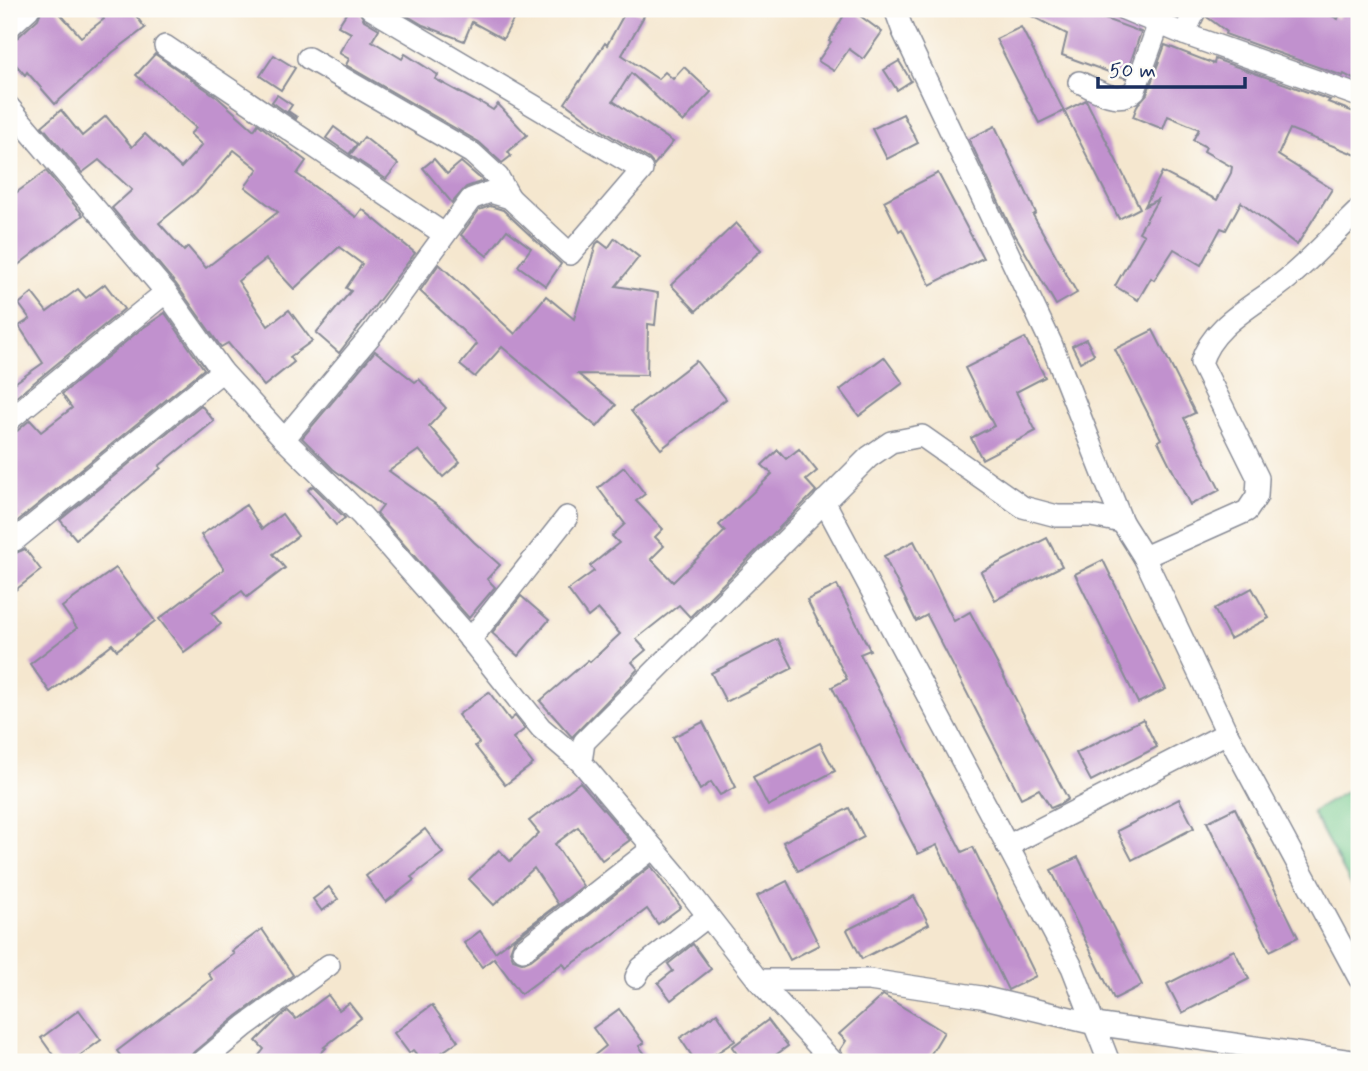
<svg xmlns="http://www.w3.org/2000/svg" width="1368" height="1071" font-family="Mynerve,sans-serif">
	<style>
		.green { fill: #74c98d; stroke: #487c76; stroke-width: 2 }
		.building { fill: #c191ce; fill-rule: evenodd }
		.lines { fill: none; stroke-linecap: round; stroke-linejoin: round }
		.street-casing { stroke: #888b96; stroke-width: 24 }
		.street { stroke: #fff; stroke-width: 21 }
	</style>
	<rect width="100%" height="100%" fill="#fdfcf7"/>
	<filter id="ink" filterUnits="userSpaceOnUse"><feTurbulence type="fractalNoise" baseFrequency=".0143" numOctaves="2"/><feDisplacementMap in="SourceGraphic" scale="14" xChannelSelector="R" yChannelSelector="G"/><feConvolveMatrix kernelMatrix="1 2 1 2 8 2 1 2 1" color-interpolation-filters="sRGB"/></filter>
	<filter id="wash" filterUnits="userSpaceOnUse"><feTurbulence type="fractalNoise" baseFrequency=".00686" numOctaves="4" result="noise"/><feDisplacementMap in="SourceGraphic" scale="28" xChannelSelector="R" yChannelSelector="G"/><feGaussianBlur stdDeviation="1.57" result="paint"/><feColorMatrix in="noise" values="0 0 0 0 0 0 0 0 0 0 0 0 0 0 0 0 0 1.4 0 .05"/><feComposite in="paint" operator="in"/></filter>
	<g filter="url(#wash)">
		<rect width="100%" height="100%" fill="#f5e7cf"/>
		<polygon class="green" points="1359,784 1359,899 1312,812"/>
		<g id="blocks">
			<g class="building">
				<polygon points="42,9 56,9 81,37 104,19 97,9 131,9 145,28 113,52 55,104 27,72 25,75 9,57 9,40 18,37 38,19"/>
				<polygon points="349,9 358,9 364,20 379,29 372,41 402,59 405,54 438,75 435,79 479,103 480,102 493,110 498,104 527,135 508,152 511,156 502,163 479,142 346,65 349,59 339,53 351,33 338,26"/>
				<polygon points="396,9 519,9 503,39 472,22 464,41 423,25"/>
				<polygon points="627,9 632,9 644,16 622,55 658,79 665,72 673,79 684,67 711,92 683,122 631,73 613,101 673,142 654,165 649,159 598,128 565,103 605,43 607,45"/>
				<polygon points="1018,9 1078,9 1141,32 1125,78 1062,55 1067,34"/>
				<polygon points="1209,9 1319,9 1338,19 1341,9 1359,9 1359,82 1344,74 1343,76 1225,34 1226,31 1207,17"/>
				<polygon points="847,10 855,15 856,13 882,32 863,59 849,49 834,71 818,61 831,42 829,41"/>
				<polygon points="1021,27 1064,111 1039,123 996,39"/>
				<polygon points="1165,45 1214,64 1215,59 1330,100 1328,102 1359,114 1359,156 1290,129 1278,155 1332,189 1297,245 1241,202 1226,230 1221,228 1201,265 1174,249 1154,280 1151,278 1138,300 1115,286 1144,235 1139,232 1158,199 1145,206 1162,172 1217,200 1231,173 1232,167 1204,151 1206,147 1193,140 1199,129 1168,116 1163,129 1133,117 1138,104 1147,94"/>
				<path d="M155 54 217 97 254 130 258 124 306 161 297 174 356 217 362 209 415 253 339 353 316 333 351 291 346 288 362 264 339 247 294 289 266 259 238 281 268 326 289 310 312 341 290 357 294 362 264 386 228 343 221 347 176 284 112 208 132 190 99 160 82 173 42 126 61 110 82 136 106 116 132 147 145 134 181 168 202 145 190 134 196 128 136 75ZM234 150 258 169 245 187 278 212 206 268 188 247 184 251 159 223 199 190Z"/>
				<polygon points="274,55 295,68 281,90 260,76"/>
				<polygon points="899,61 911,81 897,90 884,70"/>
				<polygon points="277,95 292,105 288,111 297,117 296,119 272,102"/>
				<polygon points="1086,100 1140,208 1119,219 1064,111"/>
				<polygon points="903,114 918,143 887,159 872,129"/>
				<polygon points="995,126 1036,213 1033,215 1077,293 1056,305 1010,226 969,139"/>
				<polygon points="334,127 357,144 349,154 326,138"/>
				<polygon points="364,137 398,164 386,179 350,155"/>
				<polygon points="434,159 447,174 461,162 483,181 466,187 452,203 423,168"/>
				<polygon points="46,171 83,215 9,272 9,198"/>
				<polygon points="938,173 983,258 930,285 902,229 899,231 884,201"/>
				<polygon points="490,206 503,210 561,264 546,286 518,266 531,248 507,230 487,256 461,235 479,210"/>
				<polygon points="736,223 761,250 696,311 671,285"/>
				<polygon points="615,238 639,257 616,286 658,293 655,325 648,324 647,375 578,374 616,405 597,427 502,347 475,377 460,365 477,344 420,291 439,264 515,334 546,296 574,319 596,244 599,241 608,248"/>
				<polygon points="105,284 124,309 9,403 9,387 43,363 19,326 30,319 19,304 32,293 47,312 78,289 86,298"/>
				<polygon points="165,313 204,369 9,528 9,433 17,431 30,420 41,432 72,408 62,394 140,330"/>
				<polygon points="1153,330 1195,413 1184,418 1220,490 1190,505 1158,441 1161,439 1115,349"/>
				<polygon points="1025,338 1045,377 1016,392 1036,431 982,459 971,438 994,426 965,368"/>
				<polygon points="1086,339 1094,354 1080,362 1072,346"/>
				<polygon points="375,351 415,382 419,379 446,408 429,426 460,462 443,477 419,450 389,471 442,509 474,542 500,565 487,579 495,587 469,618 377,514 383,506 333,469 302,438"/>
				<polygon points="884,357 903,383 859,416 840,390"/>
				<polygon points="696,361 726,399 661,449 631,411"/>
				<polygon points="201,405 214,421 159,466 161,468 76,539 60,520"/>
				<polygon points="799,449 817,471 806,480 816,491 690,617 679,605 636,639 646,650 632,662 638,669 572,737 540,701 588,660 590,662 620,634 598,609 588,617 568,590 594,571 590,566 619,543 612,536 625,524 598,488 624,467 645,494 636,501 663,529 655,537 664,546 651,559 673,582 725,531 719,525 772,474 762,465 778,450 786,459"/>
				<polygon points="313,486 345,518 336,525 308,490"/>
				<polygon points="246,505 262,529 282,514 298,536 273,554 285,568 247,597 242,591 212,613 221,624 184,652 159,619 224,569 201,535"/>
				<polygon points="1047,538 1062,566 995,600 981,572"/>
				<polygon points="914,541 954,621 970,612 1068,799 1062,803 1051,808 1039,789 1021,798 927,615 916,621 884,556"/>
				<polygon points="25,549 41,570 9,595 9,551 16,553"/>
				<polygon points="1103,560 1166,689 1138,703 1075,574"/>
				<polygon points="116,568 155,621 117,650 112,644 50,692 30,664 77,628 62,607"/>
				<polygon points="837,585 870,650 860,654 962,852 973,847 1036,976 1008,990 937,845 918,854 832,687 847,679 807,600"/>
				<polygon points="1252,588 1269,618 1230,639 1214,609"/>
				<polygon points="521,596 549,620 518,656 492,633"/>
				<polygon points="778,639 793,668 726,702 711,673"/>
				<polygon points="489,692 510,720 515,716 525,729 513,738 533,764 505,785 475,746 479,743 458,715"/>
				<polygon points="1143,719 1157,747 1091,781 1076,753"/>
				<polygon points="703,722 736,787 720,795 711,782 700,790 673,737"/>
				<polygon points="820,743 835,771 768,806 753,777"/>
				<polygon points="580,782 630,840 602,860 578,827 555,844 583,886 514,940 510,951 513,959 524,963 531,960 651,866 681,907 658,924 647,909 594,949 566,968 563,963 521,994 494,958 482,967 464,943 480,931 495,952 558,904 534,868 494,905 469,879 499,850 510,861 539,833 529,821"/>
				<polygon points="1179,799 1194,828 1132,860 1117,831"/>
				<polygon points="849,808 864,837 798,871 783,842"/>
				<polygon points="1235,808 1298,937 1270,951 1207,822"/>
				<polygon points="425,829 443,853 411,877 414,880 386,902 366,876"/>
				<polygon points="1078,857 1142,985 1114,999 1051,870"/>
				<polygon points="787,881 819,945 790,960 757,896"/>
				<polygon points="329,887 338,899 322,911 313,899"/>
				<polygon points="914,896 929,924 862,959 847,930"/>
				<polygon points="262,929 293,975 237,1016 194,1052 186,1062 125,1062 117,1051 212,979 208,973 234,954 232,951"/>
				<polygon points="693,944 711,969 671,1000 658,983 673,971 668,964"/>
				<polygon points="1234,950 1249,979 1182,1013 1167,984"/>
				<polygon points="328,995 339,1010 349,1003 361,1018 324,1047 326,1048 312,1062 254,1062 264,1049 256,1041 280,1017 288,1011 296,1019"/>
				<polygon points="883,995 944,1032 926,1062 849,1062 840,1050 846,1041 839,1034"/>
				<polygon points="432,1005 458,1041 428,1062 423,1062 413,1050 409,1053 394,1033"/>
				<polygon points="619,1009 644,1043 639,1046 651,1062 586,1062 606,1046 593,1028"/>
				<polygon points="79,1010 101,1040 71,1062 58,1062 41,1038"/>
				<polygon points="717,1013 735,1041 703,1062 696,1062 680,1038"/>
				<polygon points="768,1020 788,1046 766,1062 743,1062 732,1047"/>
			</g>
		</g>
	</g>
	<g filter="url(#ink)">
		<use href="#blocks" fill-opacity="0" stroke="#888b96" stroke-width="2"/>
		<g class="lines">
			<defs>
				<g id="street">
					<polyline points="895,9 903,31 1051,343 1122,522 1144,557 1227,733 1359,978"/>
					<polyline points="1124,9 1184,34 1196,9"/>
					<polyline points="9,27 29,9"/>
					<polyline points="1184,34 1359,96"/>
					<polyline points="165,46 444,234"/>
					<polyline points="308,58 472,153 498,177 510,198"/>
					<path d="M1079 82C1097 90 1118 106 1135 90L1159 23"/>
					<polyline points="9,107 166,292 222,371 284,439 362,516 464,632 541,728 581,762"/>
					<polyline points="9,420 166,292"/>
					<polyline points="284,439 372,334 471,199 490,192 510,198 570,254 642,170 371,9"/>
					<polyline points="824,501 1072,967 1109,1062"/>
					<polyline points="15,540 222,371"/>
					<path d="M1144 557 1247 511 1257 496 1258 478 1201 363C1213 321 1262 303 1293 274 1316 254 1337 231 1359 210"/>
					<polyline points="470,640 567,517"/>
					<polyline points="1007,846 1227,733"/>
					<polyline points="523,950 653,848"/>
					<polyline points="636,977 641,968 708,916"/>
					<polyline points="758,980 869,980 981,997 1095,1024 1359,1062"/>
					<polyline points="202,1062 245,1026 329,965"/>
					<polyline points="833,1062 758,980 677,876 581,762 584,742 869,457 891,442 922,436 1023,507 1057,516 1091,516 1122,522"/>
				</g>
			</defs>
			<use href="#street" class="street-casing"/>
			<use href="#street" class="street"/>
		</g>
	</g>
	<rect width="1368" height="1071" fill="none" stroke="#fdfcf7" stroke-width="35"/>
	<path d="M1098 77v10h147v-10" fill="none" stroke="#1b2f5e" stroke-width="3.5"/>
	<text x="1109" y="77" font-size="21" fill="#1b2f5e" stroke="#fdfcf7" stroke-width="5" paint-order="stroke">50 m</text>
</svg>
